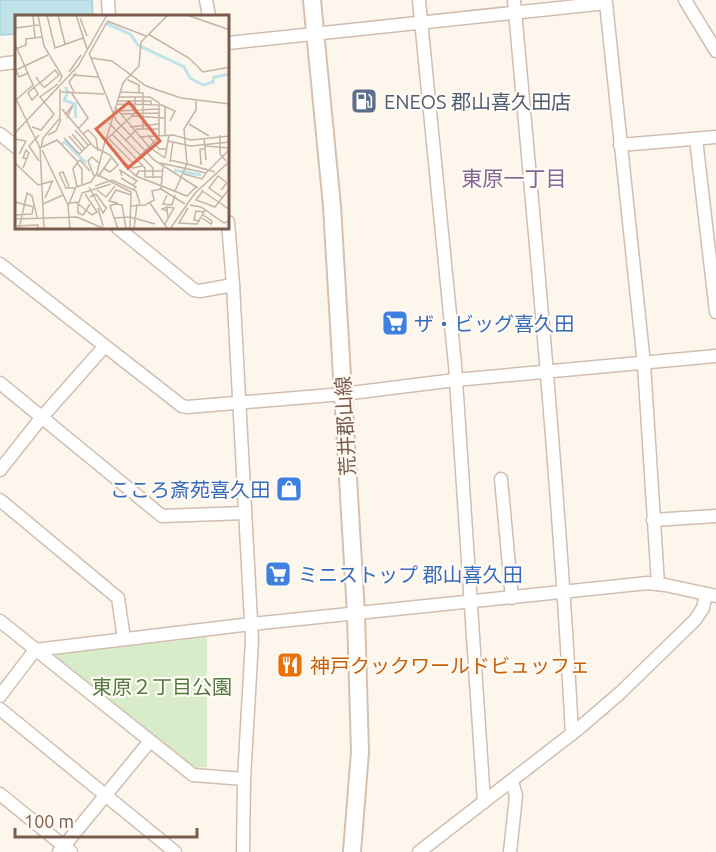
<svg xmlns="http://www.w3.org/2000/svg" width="716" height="852" font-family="Ubuntu,'Noto Sans JP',sans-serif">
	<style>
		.green { fill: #d8ecc9 }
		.water { fill: #bfe3e8; stroke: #a5d3da; stroke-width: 1.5 }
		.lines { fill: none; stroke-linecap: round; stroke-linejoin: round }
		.street-casing { stroke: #d1beb0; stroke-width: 15 }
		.secondary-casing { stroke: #d6c0b0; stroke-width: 20 }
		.street { stroke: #fff; stroke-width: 12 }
		.secondary { stroke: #fff; stroke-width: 16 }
		.labels { text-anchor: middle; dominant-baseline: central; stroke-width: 4.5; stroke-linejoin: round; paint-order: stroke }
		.service-label { font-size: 20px; fill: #4e5e75; stroke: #fffaf3; text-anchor: start }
		.shop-label { font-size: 20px; fill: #366cbe; stroke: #fffaf3; text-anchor: start }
		.street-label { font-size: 20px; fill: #7a5c4d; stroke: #fffaf3 }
		.food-label { font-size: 20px; fill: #c56008; stroke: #fffaf3; text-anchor: start }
		.park-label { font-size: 20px; fill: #537a41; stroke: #fffaf3 }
		.neighbourhood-label { font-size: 21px; fill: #846695; stroke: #fffaf3 }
		.inset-river { fill: none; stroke: #bfe3e8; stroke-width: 3 }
		.inset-road { fill: none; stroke: #c5b3a7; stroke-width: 1.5 }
		.view { fill: #dc6d51; fill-opacity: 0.15; stroke: #dc6d51; stroke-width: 3 }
		.inset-edge { fill: none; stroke: #7a5c4d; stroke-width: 3 }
	</style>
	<rect width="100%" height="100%" fill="#fdf6ec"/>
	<polygon class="green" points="207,637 207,767 194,768 52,655"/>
	<polygon class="water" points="0,0 92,0 93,16 16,16 16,34 0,35"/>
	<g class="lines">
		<defs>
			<g id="street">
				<polyline points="108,0 109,16"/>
				<polyline points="206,0 209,16"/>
				<polyline points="419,0 455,365 484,802"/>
				<path d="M514 0C536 244 559 489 572 734"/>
				<polyline points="685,0 716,51"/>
				<polyline points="228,43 606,3 644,364 658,584"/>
				<polyline points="0,64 16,62"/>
				<polyline points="0,134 16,147"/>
				<polyline points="696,139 716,312"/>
				<polyline points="620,145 716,137"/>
				<polyline points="228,222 233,285 252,640 244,779 243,852"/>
				<polyline points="118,228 194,290 200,291 233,285"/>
				<polyline points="0,264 182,406 187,407 343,394 455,380 716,356"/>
				<polyline points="0,383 162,516 245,513"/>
				<polyline points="0,470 42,417 104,347"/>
				<polyline points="501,479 512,598"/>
				<polyline points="0,500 118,598 124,639"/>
				<polyline points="653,520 716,516"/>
				<polyline points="0,621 193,775 244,779"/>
				<polyline points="0,696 35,650 251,624 648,583 665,585 716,596"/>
				<polyline points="0,709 175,852"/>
				<polyline points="0,794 71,852"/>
				<polyline points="59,852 150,741"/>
				<polyline points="419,852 578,729 620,693 695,620 703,608 706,595"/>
				<polyline points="510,852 516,796 512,781"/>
			</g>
			<polyline id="secondary" points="312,0 332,206 356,614 360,752 352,852"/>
		</defs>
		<use href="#street" class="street-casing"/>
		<use href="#secondary" class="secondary-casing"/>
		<use href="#street" class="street"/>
		<use href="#secondary" class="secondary"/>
	</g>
	<defs>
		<symbol id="fuel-square" viewBox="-11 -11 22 22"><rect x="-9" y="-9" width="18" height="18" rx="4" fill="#5c6f8a" stroke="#fffaf3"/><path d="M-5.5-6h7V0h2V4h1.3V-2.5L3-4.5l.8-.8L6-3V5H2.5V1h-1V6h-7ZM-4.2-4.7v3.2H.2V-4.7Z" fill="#fff"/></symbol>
		<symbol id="supermarket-square" viewBox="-11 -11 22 22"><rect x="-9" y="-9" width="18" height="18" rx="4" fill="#3f7fe0" stroke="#fffaf3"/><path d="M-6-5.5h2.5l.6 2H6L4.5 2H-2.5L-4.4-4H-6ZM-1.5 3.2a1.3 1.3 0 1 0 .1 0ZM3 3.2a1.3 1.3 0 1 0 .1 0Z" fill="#fff"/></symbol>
		<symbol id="shop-square" viewBox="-11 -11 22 22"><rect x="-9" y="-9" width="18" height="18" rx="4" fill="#3f7fe0" stroke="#fffaf3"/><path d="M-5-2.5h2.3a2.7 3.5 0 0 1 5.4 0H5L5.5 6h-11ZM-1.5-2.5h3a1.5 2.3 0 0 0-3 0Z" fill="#fff"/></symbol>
		<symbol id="restaurant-square" viewBox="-11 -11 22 22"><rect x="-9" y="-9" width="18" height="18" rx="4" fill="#e8710a" stroke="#fffaf3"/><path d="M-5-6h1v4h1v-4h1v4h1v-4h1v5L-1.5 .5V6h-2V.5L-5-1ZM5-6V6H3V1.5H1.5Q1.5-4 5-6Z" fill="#fff"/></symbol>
	</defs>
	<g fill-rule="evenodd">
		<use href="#fuel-square" x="349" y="86" width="30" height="30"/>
		<use href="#supermarket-square" x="380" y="308" width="30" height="30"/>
		<use href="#shop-square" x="274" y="474" width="30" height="30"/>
		<use href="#supermarket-square" x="263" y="559" width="30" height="30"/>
		<use href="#restaurant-square" x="275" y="650" width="30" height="30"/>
	</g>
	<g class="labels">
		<g class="service-label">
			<text x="384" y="101">ENEOS 郡山喜久田店</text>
		</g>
		<g class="shop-label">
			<text x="414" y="323">ザ・ビッグ喜久田</text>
			<text x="270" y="489" text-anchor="end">こころ斎苑喜久田</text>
			<text x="298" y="574">ミニストップ 郡山喜久田</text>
		</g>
		<g class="street-label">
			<text transform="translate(345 426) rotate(-93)">荒井郡山線</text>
		</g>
		<g class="food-label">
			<text x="310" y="665">神戸クックワールドビュッフェ</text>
		</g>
		<g class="park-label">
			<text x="162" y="686">東原２丁目公園</text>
		</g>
		<g class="neighbourhood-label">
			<text x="514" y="178">東原一丁目</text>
		</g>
	</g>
	<g transform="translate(15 15)">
		<rect width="214" height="214" fill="#fdf6ec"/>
		<path class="inset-river" d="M95 6 93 9 115 19 123 30 169 52 175 63 188 70 198 67 199 62 215 59M50 72 53 77 49 85 60 89 61 103M47 129 50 127 71 148M159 155 186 160"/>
		<path class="inset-road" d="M18 0 20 23M23 0 29 31 47 61 44 67M32 0 40 33 68 23M43 0 50 29M61 0 72 34M172 0 215 15M65 3 72 21M92 6 131 21M0 13 24 10M133 19 174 43 188 57 215 52M0 29 18 70 2 84M1 34 11 30V24L27 22M74 38 101 105 139 145 183 173M74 39 92 7M76 43 97 46 131 71 166 83 215 89M0 53 4 62 13 58M1 55 33 40M54 57 66 40M58 60 83 62M113 65 124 70V77M19 72 23 79 17 85 13 78 19 72 25 68 40 55 44 60 30 72H29L25 68 21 62M46 77 89 79M56 77 73 103 64 113M59 77 54 67 61 58M105 77 128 78V114M0 82 25 133 29 214M103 86H136V90M102 89 147 90 160 96 155 106M150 91V120M100 92 134 132 150 143M47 94 79 132 95 140 103 150 95 157 88 153M102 96 144 94M105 99 144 98M50 100 58 90 52 103M116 101 150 103M94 108 138 153V163M174 109 194 121M17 112 26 115 39 99 25 82 43 69M115 112 144 109M60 115 73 130M0 118 63 51 92 0M57 119 70 134M68 119 73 115 81 123 83 136M97 119 130 153V162H147M24 120 14 131 24 146M33 120 41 116 46 104M133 120 144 134H152M205 120V139L211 146M54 121 67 136M124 122 158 120 176 125 215 121M49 123 64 139 76 128M189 123 191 145M0 124 11 126 4 139M94 124 118 148 144 122V88L135 82H104M91 125 108 68 124 51 126 27 153 0M110 126 122 114H144M153 126 176 131 215 127M190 131 215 133M27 132 42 125 63 147M26 133 28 123 45 103V74M27 135 53 190 55 214M150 143 154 120M155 145 172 149 169 114 181 95V84M107 147 118 153 127 151M155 147 158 127M0 148 23 170 38 166M62 148 65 145 75 156M62 148 58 154 62 171M62 148 67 154V170M145 148 191 158 215 134M108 149 121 161 172 181 181 172M186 150 185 134H190M8 153 14 138 11 135 8 143 12 144M44 158 51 173H61M44 158 48 157 54 172M81 159 116 177 115 214M169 159 187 164 191 158M79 161 73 146 77 142 84 148M107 161 105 155 122 166 118 170M121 161 124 156H148M83 162 96 143M106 163 121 172 118 175M80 171 97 165 121 176 125 189M74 172 88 198 92 192M146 174 170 189M82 175 91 182 100 171M186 175 215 195M206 175 212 168 203 161 194 173 207 182M160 176 172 149 200 157M188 176 181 185 200 192 215 173M152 180 148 189 157 190 160 180M75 182 81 179 91 193M30 183 38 165M0 187 19 192M54 188 64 187 67 178 96 169M62 188 77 200 82 197 70 179M103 188 94 186 101 175 116 180M135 188 152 213M28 189 48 180M63 189V198L68 200 75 189M175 190 186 192 209 208 215 206M53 191 61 172 76 167 82 158 90 126 120 98V82M115 191 130 190 139 185 137 176 146 174 148 152M83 193 88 211M173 193 164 208 182 209 190 195M152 196 147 194 152 192 153 203M0 200 17 199 18 193M99 203 115 202 140 209M187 203 196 209 197 206 188 200M0 204 62 202 90 214M185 206 179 205 181 196 189 197M150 209 159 193 152 192M0 211 23 210V214M4 214 12 178 17 181 22 202M103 214 95 191 100 189 107 190 111 214M119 214 122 189M155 214 180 178 215 146"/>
		<path class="view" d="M114 87 145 126 113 153 81 114Z"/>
		<rect width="214" height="214" class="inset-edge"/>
	</g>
	<path d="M15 828v9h182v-9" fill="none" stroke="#7a5c4d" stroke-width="3"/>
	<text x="24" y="828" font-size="18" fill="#7a5c4d" stroke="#fffaf3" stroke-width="4.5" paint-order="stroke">100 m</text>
</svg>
